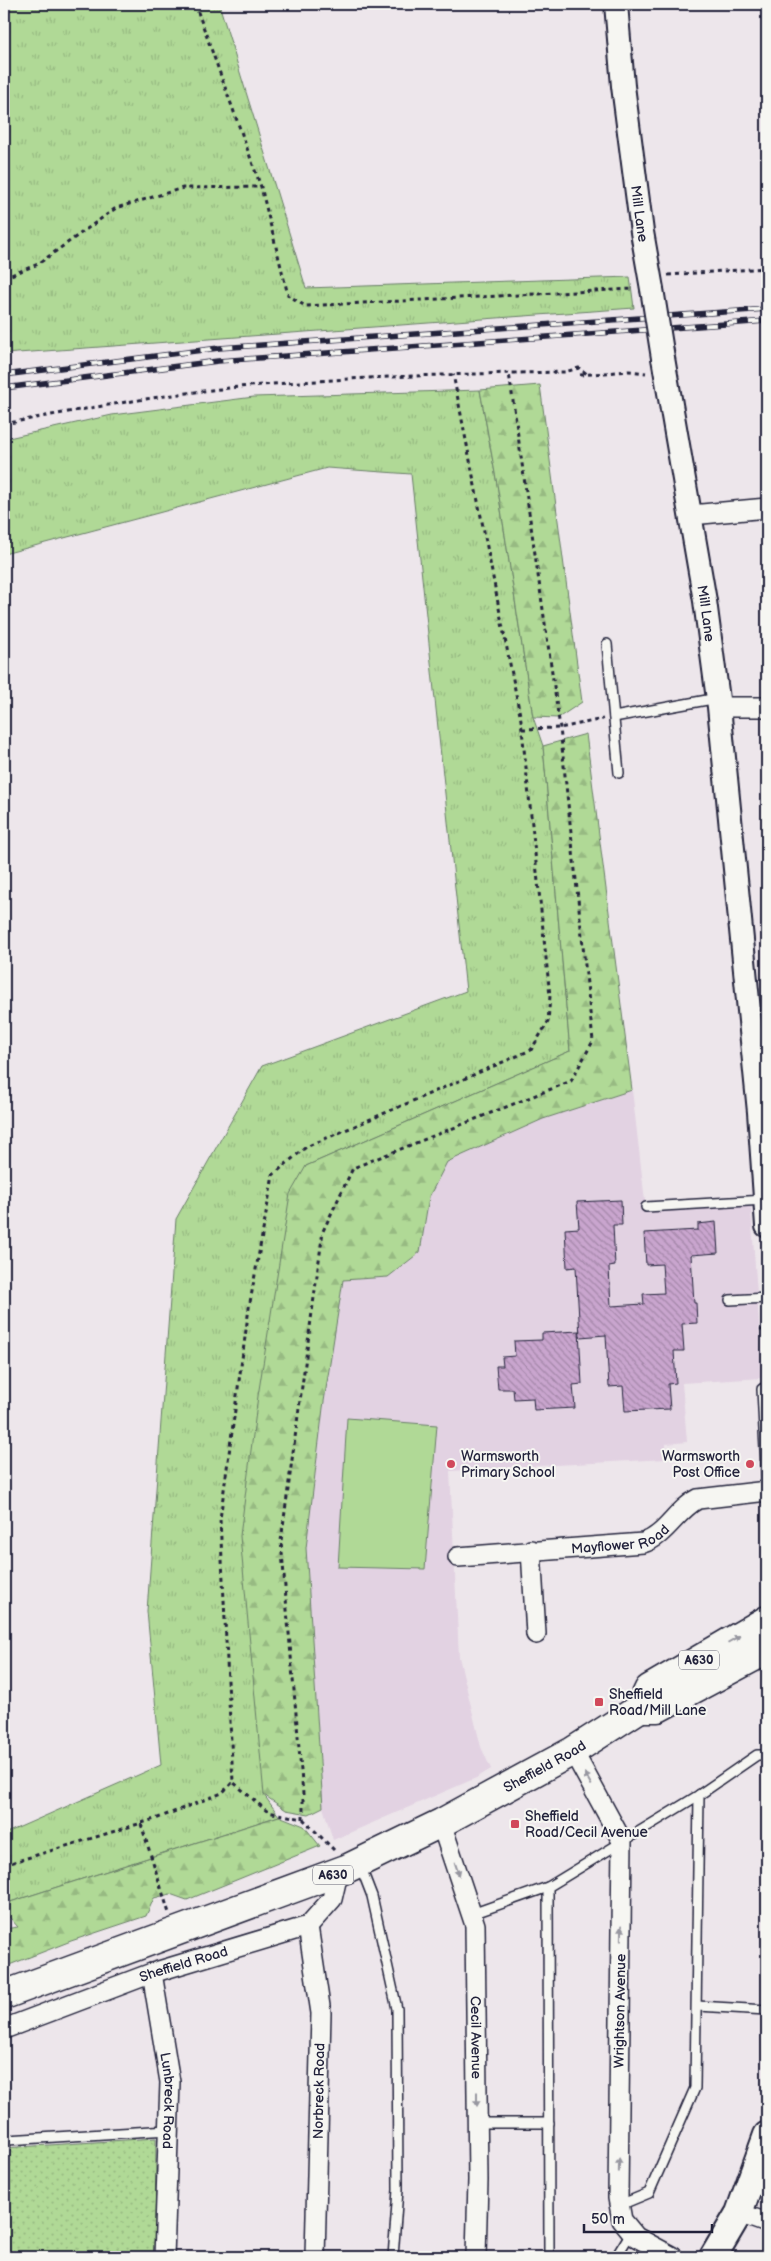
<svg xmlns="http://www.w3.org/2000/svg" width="771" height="2261" font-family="'Balsamiq Sans',sans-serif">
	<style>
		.built { fill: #e2d2e2 }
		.grass { fill: url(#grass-tufts); stroke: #697e68 }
		.forest { fill: url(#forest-firs); stroke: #697e68 }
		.garden { fill: url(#garden-dots); stroke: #697e68 }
		.pitch { fill: #b0d996; stroke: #697e68 }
		.building { fill: url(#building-back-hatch); stroke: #22223b }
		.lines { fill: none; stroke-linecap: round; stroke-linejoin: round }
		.service-casing { stroke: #22223b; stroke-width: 12 }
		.minor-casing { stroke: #22223b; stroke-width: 22 }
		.tertiary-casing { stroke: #22223b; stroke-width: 26 }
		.secondary-casing { stroke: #22223b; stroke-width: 30 }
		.primary-casing { stroke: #22223b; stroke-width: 31 }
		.path { stroke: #22223b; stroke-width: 3; stroke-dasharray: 4 4; stroke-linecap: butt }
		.service { stroke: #f6f6f2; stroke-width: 9 }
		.minor { stroke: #f6f6f2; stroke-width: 19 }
		.tertiary { stroke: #f6f6f2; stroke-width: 22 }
		.secondary { stroke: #f6f6f2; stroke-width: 26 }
		.primary { stroke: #f6f6f2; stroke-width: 28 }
		.rail-casing { stroke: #22223b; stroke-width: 5.5 }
		.rail { stroke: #f6f6f2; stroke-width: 4; stroke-dasharray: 11; stroke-linecap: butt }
		.tertiary-bridge-casing { stroke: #22223b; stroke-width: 26; stroke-linecap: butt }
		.tertiary-bridge { stroke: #f6f6f2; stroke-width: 22 }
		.oneway { fill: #9797a0 }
		.poi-dot { fill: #d1495b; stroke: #f6f6f2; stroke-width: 2 }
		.labels { text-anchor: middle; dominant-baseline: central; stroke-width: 4; stroke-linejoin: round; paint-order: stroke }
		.shield { fill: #f6f6f2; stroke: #626272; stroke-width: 1 }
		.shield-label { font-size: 12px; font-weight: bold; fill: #22223b }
		.street-label { font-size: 14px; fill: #22223b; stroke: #f6f6f2 }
		.poi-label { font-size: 14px; fill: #22223b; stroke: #f6f6f2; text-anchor: start }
	</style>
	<defs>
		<pattern id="grass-tufts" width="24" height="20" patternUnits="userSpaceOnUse" patternTransform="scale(1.25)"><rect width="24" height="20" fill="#b0d996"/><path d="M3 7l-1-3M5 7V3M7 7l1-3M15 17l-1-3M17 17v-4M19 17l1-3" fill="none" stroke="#97ba82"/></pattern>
		<pattern id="forest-firs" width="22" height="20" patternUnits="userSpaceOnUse" patternTransform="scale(1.25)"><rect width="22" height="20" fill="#b0d996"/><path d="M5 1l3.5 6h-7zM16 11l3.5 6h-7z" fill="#97ba82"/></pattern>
		<pattern id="garden-dots" width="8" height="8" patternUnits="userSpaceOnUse" patternTransform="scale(1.25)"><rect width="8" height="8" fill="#b0d996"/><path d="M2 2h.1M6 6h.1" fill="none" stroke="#97ba82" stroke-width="1.8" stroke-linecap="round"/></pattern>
		<pattern id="building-back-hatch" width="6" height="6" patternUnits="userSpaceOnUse" patternTransform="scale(1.25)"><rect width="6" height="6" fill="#c9a5ce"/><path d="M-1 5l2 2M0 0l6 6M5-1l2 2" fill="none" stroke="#a386a8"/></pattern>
	</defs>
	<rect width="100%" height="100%" fill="#ede6eb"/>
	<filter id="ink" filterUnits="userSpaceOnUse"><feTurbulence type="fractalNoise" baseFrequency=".02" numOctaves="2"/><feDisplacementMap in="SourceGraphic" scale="10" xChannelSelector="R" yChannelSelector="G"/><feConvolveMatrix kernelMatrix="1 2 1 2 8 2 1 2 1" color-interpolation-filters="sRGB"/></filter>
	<g filter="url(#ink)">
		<polygon class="built" points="632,1090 645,1201 750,1196 763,1378 682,1383 687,1442 666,1444 666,1459 450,1471 459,1657 481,1747 491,1769 476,1778 333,1840 323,1807 306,1548 323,1408 343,1279 388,1277 420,1252 429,1197 446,1162 543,1119"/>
		<g class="grass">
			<polygon points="4,4 219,4 306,288 630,277 634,308 4,354"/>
			<polygon points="480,390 498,490 533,717 543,746 570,1051 306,1166 264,1795 279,1816 4,1904 4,1834 161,1765 147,1611 176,1219 262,1066 466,991 411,474 327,468 4,554 4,439 112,415 254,397"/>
		</g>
		<g class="forest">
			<polygon points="540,385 582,702 558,718 533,717 498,490 480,390"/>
			<polygon points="586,734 632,1090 543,1119 447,1162 429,1197 420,1252 388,1277 343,1280 323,1408 306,1548 323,1807 309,1814 286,1810 264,1795 240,1536 258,1396 290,1194 306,1166 570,1051 543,746"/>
			<polygon points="279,1816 304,1826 320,1846 187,1900 170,1894 154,1898 146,1916 71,1941 4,1967 4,1929 18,1927 4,1911 4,1904"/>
		</g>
		<polygon class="garden" points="156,2138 155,2257 4,2257 4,2148"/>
		<polygon class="pitch" points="347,1418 437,1425 425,1569 338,1567"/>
		<g class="building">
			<polygon points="621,1200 622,1225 613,1225 615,1266 609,1267 611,1306 644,1304 643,1294 664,1293 662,1264 646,1265 644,1233 698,1230 698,1224 716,1222 718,1253 691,1255 694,1303 696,1303 697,1323 682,1324 684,1351 674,1351 676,1383 668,1384 670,1409 625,1411 623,1386 609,1387 606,1335 580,1337 576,1267 567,1268 565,1229 579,1228 577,1202"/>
			<polygon points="579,1331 582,1384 573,1385 575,1408 534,1410 533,1398 514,1399 513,1389 498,1389 496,1366 503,1366 502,1357 515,1356 514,1341 542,1340 542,1333"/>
		</g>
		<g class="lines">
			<defs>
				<g id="service">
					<polyline points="607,644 619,773"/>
					<polyline points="614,717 718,698"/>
					<polyline points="646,1207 765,1200"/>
					<polyline points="730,1300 767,1298"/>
					<polyline points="767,1491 762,1389 767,1386"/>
					<polyline points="360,1865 372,1896 397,2009 398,2190 393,2257"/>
					<polyline points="472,1914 548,1887"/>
					<polyline points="697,2006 767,2010"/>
					<polyline points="477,2123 549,2123"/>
					<polyline points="4,2149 7,2140 168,2130"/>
					<polyline points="620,2205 649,2193 695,2088 699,1795"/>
					<polyline points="549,2257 548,1887 699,1795 757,1755 767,1755"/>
					<polyline points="616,2257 632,2231"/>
				</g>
				<g id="minor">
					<polyline points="691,515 767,508"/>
					<polyline points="719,707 767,707"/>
					<polyline points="531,1550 536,1634"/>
					<path id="s1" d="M458 1557 643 1543C666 1536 677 1509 698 1499L767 1491"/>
					<polyline points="573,1751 622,1841 618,2198 622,2220 636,2237 673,2257"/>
					<path id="s2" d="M441 1823 475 1925 478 2180 476 2257"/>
					<polyline points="308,1926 321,2013 315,2257"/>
					<path id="s3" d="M152 1973 170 2082 164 2257"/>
					<path id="s4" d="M4 2029 152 1973 308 1926 332 1899 338 1873"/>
					<polyline points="739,2213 767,2223"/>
				</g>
				<g id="tertiary">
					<path id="s5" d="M616 4 623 86 642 232 652 289"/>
					<path id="s6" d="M663 358 705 601 719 707 759 1112 767 1226"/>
				</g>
				<polyline id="secondary" points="713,2257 739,2213 767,2135"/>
				<g id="primary">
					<polyline points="640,1708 658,1708 767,1650"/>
					<path id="s7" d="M4 1995 346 1869 441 1823 573 1751 640 1708 649 1689 767 1620"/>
				</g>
			</defs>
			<use href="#service" class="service-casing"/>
			<use href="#minor" class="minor-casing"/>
			<use href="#tertiary" class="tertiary-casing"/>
			<use href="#secondary" class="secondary-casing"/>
			<use href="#primary" class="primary-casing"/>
			<g class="path">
				<polyline points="195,4 261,187 288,295 305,306 633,289"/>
				<polyline points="668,275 767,268"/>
				<polyline points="4,278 38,264 116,208 183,188 261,187"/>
				<polyline points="580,375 629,371 646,373"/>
				<path d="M4 424C82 409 160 395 239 387 347 377 456 374 565 372L579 368 587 374"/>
				<polyline points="522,729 560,728 603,719"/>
				<polyline points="760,1330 767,1330"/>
				<polyline points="303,1819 303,1794 281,1541 323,1231 353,1168 571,1081 593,1041 560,728 509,373"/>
				<polyline points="141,1824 169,1913"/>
				<polyline points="334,1850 303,1819 268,1812 233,1782 220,1519 249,1308 273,1175 306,1147 531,1050 548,1022 550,996 521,720 453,374"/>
				<polyline points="4,1865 158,1818 222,1793 233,1782"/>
			</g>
			<use href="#service" class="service"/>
			<use href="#minor" class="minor"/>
			<use href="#tertiary" class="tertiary"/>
			<use href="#secondary" class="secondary"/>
			<use href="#primary" class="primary"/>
			<defs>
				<g id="rail">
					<polyline points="4,375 219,348 767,309"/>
					<polyline points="4,388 218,361 767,321"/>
				</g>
			</defs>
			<use href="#rail" class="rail-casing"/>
			<use href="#rail" class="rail"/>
			<defs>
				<polyline id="tertiary-bridge" points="652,289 663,358"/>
			</defs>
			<use href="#tertiary-bridge" class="tertiary-bridge-casing"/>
			<use href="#tertiary-bridge" class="tertiary-bridge"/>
		</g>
		<defs><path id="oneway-solid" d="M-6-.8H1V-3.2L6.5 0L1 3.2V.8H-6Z" transform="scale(1.25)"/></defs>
		<g class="oneway">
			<use href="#oneway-solid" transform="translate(734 1639) rotate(-30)"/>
			<use href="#oneway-solid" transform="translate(588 1779) rotate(-119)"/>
			<use href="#oneway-solid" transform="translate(457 1869) rotate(71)"/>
			<use href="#oneway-solid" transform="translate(621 1933) rotate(-89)"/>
			<use href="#oneway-solid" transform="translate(477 2099) rotate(90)"/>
			<use href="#oneway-solid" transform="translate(619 2165) rotate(-89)"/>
		</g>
	</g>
	<g class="poi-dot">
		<circle cx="451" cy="1464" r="5"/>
		<circle cx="750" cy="1464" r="5"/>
		<rect x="594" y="1697" width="10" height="10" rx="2.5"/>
		<rect x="510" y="1819" width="10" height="10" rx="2.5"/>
	</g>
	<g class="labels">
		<g class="shield">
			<rect x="679" y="1650.5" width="40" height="19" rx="4"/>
			<rect x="313" y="1865.5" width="40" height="19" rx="4"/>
		</g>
		<g class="shield-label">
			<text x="699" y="1660">A630</text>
			<text x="333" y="1875">A630</text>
		</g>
		<g class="street-label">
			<text stroke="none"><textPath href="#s5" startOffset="211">Mill Lane</textPath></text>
			<text stroke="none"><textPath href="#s6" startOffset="259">Mill Lane</textPath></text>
			<text stroke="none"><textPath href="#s1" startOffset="164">Mayflower Road</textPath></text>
			<text stroke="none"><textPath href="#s7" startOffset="588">Sheffield Road</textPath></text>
			<text stroke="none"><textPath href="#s4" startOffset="191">Sheffield Road</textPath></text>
			<text transform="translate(620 2011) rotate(-89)">Wrightson Avenue</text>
			<text stroke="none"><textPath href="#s2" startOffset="220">Cecil Avenue</textPath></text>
			<text transform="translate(319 2091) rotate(-89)">Norbreck Road</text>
			<text stroke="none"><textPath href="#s3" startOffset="129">Lunbreck Road</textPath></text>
		</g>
		<g class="poi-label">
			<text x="461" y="1456">Warmsworth<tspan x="461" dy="16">Primary School</tspan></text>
			<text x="740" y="1456" text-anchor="end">Warmsworth<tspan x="740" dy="16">Post Office</tspan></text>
			<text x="609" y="1694">Sheffield<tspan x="609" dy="16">Road/Mill Lane</tspan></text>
			<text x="525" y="1816">Sheffield<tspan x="525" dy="16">Road/Cecil Avenue</tspan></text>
		</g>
	</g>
	<rect width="771" height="2261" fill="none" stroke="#f6f6f2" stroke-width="20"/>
	<rect x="10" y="10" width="751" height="2241" fill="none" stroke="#22223b" stroke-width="2" filter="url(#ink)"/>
	<path d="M584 2224v8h128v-8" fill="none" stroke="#22223b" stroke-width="2.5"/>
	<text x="591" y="2224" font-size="15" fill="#22223b" stroke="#f6f6f2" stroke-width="4" paint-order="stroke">50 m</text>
</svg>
